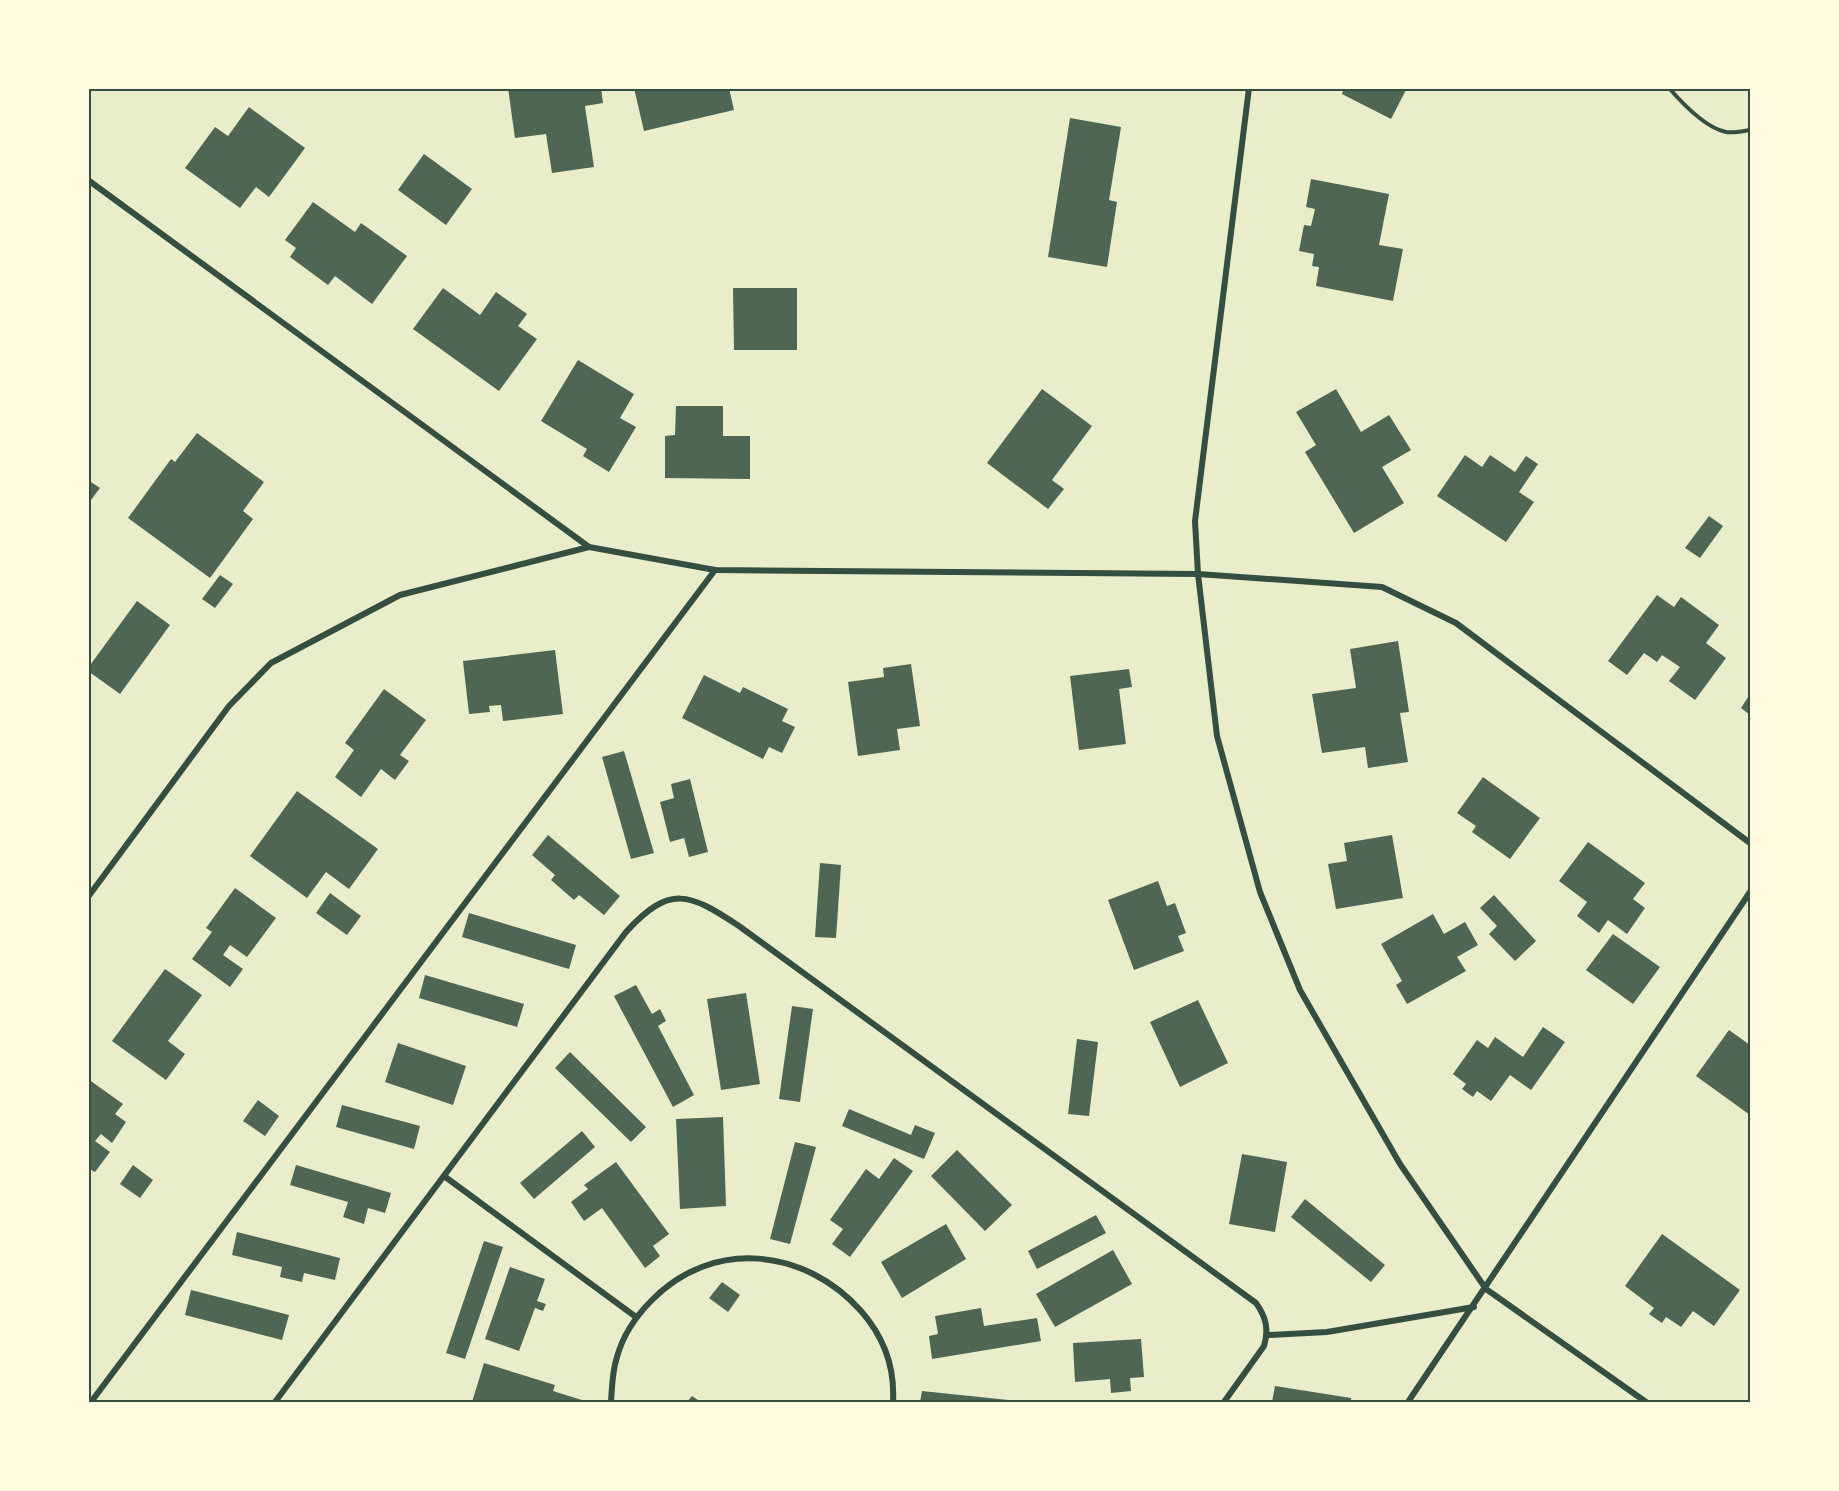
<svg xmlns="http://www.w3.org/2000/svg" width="1839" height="1491" font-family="Rubik,sans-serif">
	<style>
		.building { fill: #4f6655 }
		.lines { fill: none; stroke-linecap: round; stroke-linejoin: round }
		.path { stroke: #344e41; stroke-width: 4 }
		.minor { stroke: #344e41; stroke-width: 6 }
		.neatline { fill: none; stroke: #344e41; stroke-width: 2 }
	</style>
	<rect width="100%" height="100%" fill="#e9edc9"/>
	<g class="building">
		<polygon points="508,88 601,88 603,103 585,106 594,167 552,173 546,134 515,138"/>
		<polygon points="634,88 729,88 734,110 644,131"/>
		<polygon points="1344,88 1407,88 1391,119 1342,94"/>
		<polygon points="249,107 305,148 269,197 256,187 240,208 185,168 215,127 228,136"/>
		<polygon points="1070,118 1121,127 1109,200 1117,202 1107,267 1048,257"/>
		<polygon points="424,154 472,189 446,225 398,190"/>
		<polygon points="1311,179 1389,194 1379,245 1403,249 1393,301 1316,286 1319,267 1312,266 1314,254 1299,251 1304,225 1311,226 1315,209 1306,207"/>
		<polygon points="313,202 355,232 361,223 407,256 372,304 335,276 328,285 290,257 296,248 285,240"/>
		<polygon points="443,288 480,315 496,292 527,314 518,326 537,339 499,391 413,329"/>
		<polygon points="733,288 797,288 797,350 734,350"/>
		<polygon points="578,360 634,394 620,418 636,427 609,472 583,456 587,449 541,421"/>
		<polygon points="1042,389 1092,426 1052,480 1064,489 1048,509 987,463"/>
		<polygon points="1336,389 1361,432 1389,415 1411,450 1382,467 1404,503 1354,533 1305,452 1316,445 1296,412"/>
		<polygon points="676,406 723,406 723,436 750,436 750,479 665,478 665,436 675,435"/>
		<polygon points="197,433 264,482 243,511 253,519 210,578 128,518 171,459 175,462"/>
		<polygon points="1465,455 1482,467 1490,455 1515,472 1526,456 1538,464 1519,492 1534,502 1506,542 1437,496"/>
		<polygon points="88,480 100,488 88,504"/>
		<polygon points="1709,516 1723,526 1700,558 1685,548"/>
		<polygon points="220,575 233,584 215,608 202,599"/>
		<polygon points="1657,595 1674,607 1681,597 1719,625 1706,643 1726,658 1695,700 1669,681 1680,667 1662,655 1657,662 1644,653 1627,675 1608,661"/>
		<polygon points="137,601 170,625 120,694 88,671 88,668"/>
		<polygon points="1398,641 1409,712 1400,713 1408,762 1368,768 1365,747 1322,753 1312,694 1356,688 1350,649"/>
		<polygon points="555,650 563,714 503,721 501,705 489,706 490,712 469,714 463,661"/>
		<polygon points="911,664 920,726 897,729 900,750 858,756 848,682 884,677 883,668"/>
		<polygon points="1129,669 1132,687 1119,689 1126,744 1079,750 1070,676"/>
		<polygon points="704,675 740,693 743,687 788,709 782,721 795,727 782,753 769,747 763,759 682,718"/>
		<polygon points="384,689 426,720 400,755 409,761 395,780 381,769 361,797 335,777 354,750 345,743"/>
		<polygon points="1750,694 1750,715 1741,708"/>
		<polygon points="624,751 654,853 631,859 602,757"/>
		<polygon points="1483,777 1540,818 1510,859 1472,832 1476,826 1457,813"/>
		<polygon points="690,779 708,852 689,857 684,838 670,842 660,802 674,798 671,784"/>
		<polygon points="297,791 378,849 349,889 326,872 307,898 250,856"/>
		<polygon points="548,835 620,896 604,915 579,895 574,900 551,880 555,875 532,855"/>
		<polygon points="1392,835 1403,898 1336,909 1328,864 1347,861 1344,843"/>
		<polygon points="1588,842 1645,883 1633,899 1645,908 1627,934 1608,920 1599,933 1577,916 1587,902 1559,881"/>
		<polygon points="820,863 841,865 836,938 815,937"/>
		<polygon points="1158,881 1167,906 1175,903 1186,933 1178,936 1184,951 1134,970 1108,900"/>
		<polygon points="235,888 276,918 247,957 230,945 223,955 243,969 230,987 192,959 212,932 206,928"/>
		<polygon points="330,893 361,916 347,935 316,913"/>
		<polygon points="1494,895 1536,941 1515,961 1489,934 1497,926 1480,908"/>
		<polygon points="469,913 576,945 569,969 462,937"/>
		<polygon points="1433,914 1444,934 1465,922 1478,945 1457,957 1466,971 1407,1004 1396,985 1402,981 1381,944"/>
		<polygon points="1613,934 1660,967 1633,1004 1586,970"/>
		<polygon points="165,969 202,995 168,1041 185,1054 166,1080 112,1041"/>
		<polygon points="425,975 524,1004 517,1027 419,998"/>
		<polygon points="636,985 652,1014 660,1009 666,1021 658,1026 694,1095 673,1107 614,996"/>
		<polygon points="746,993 760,1084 721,1090 707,999"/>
		<polygon points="1198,1000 1228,1063 1180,1087 1150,1022"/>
		<polygon points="792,1006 813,1009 800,1102 779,1099"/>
		<polygon points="1543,1027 1565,1042 1531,1090 1510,1075 1491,1101 1477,1091 1473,1097 1462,1089 1466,1084 1453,1074 1477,1040 1488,1048 1495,1037 1523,1057"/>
		<polygon points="1729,1030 1750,1045 1750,1115 1696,1076"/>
		<polygon points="1077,1039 1098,1042 1089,1116 1068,1114"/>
		<polygon points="398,1043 466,1066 453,1105 385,1082"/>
		<polygon points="570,1052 646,1127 631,1142 555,1068"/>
		<polygon points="88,1079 123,1104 115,1114 126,1122 112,1143 101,1134 95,1141 110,1152 95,1172 88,1168"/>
		<polygon points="258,1100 279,1116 265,1136 243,1121"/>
		<polygon points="342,1105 420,1126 414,1149 336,1127"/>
		<polygon points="849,1109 911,1135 915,1125 935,1133 924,1159 842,1126"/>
		<polygon points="723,1117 726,1206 680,1209 676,1119"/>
		<polygon points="582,1131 595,1147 534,1199 520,1183"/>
		<polygon points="795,1142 816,1147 790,1244 770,1239"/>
		<polygon points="957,1150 1012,1205 985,1231 931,1176"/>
		<polygon points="1242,1154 1287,1162 1275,1232 1229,1224"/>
		<polygon points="894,1158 913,1171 850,1257 832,1244 843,1229 830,1220 866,1169 879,1179"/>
		<polygon points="616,1162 669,1234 653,1246 660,1256 645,1268 602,1208 584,1221 571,1202 588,1189 584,1185"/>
		<polygon points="133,1165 153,1180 140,1198 120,1184"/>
		<polygon points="296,1165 391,1193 385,1213 368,1208 364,1224 343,1217 348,1202 290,1185"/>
		<polygon points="1305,1199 1385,1265 1371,1282 1291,1217"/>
		<polygon points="1096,1215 1106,1233 1037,1269 1028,1251"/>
		<polygon points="946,1224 966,1259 902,1298 881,1262"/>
		<polygon points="237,1232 340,1258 335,1280 304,1273 302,1282 280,1277 282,1267 232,1255"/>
		<polygon points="1662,1234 1740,1290 1714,1326 1693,1311 1681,1327 1666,1317 1662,1323 1649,1314 1654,1308 1625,1286"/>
		<polygon points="484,1241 503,1247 465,1359 446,1353"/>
		<polygon points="1113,1250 1132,1284 1055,1327 1036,1294"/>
		<polygon points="510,1267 545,1279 537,1301 546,1304 543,1311 535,1308 519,1351 485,1339"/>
		<polygon points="722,1282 740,1295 728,1312 709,1298"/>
		<polygon points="191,1290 289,1315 282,1340 185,1315"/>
		<polygon points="981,1308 984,1326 1037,1318 1041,1341 932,1359 929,1336 938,1334 935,1316"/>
		<polygon points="1141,1339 1144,1377 1130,1378 1131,1391 1111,1393 1110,1379 1075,1382 1073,1343"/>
		<polygon points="484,1363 555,1385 553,1391 585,1401 584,1402 472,1402"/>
		<polygon points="1275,1386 1351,1398 1351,1402 1272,1402"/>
		<polygon points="922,1391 1019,1401 1019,1402 920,1402"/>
		<polygon points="692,1396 701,1402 687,1402"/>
	</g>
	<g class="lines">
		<path class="path" d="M1669 88C1682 103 1706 128 1726 132 1734 133 1743 131 1750 130"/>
		<g class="minor">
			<polyline points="1249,88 1195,521 1198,574 1217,736 1260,892 1300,990 1400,1164 1486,1289 1646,1402"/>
			<polyline points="88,180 589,547 715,570 1198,574 1382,587 1456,623 1750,843"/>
			<polyline points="88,897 229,706 271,663 400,595 589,547"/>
			<polyline points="444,1176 636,1317"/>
			<polyline points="1268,1335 1327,1332 1474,1307"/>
			<polyline points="91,1402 715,570"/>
			<path d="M275 1402 626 932C670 884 689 893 739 926L1256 1303C1266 1317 1269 1329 1264 1346L1224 1402"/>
			<path d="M611 1402C612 1388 612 1372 617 1357 623 1335 636 1316 652 1300 713 1238 805 1248 861 1311 884 1337 895 1367 893 1402"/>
			<polyline points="1408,1402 1750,892"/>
		</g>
	</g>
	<rect width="1839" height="1491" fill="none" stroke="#fefae0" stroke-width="180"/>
	<rect x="90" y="90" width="1659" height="1311" class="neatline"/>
</svg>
